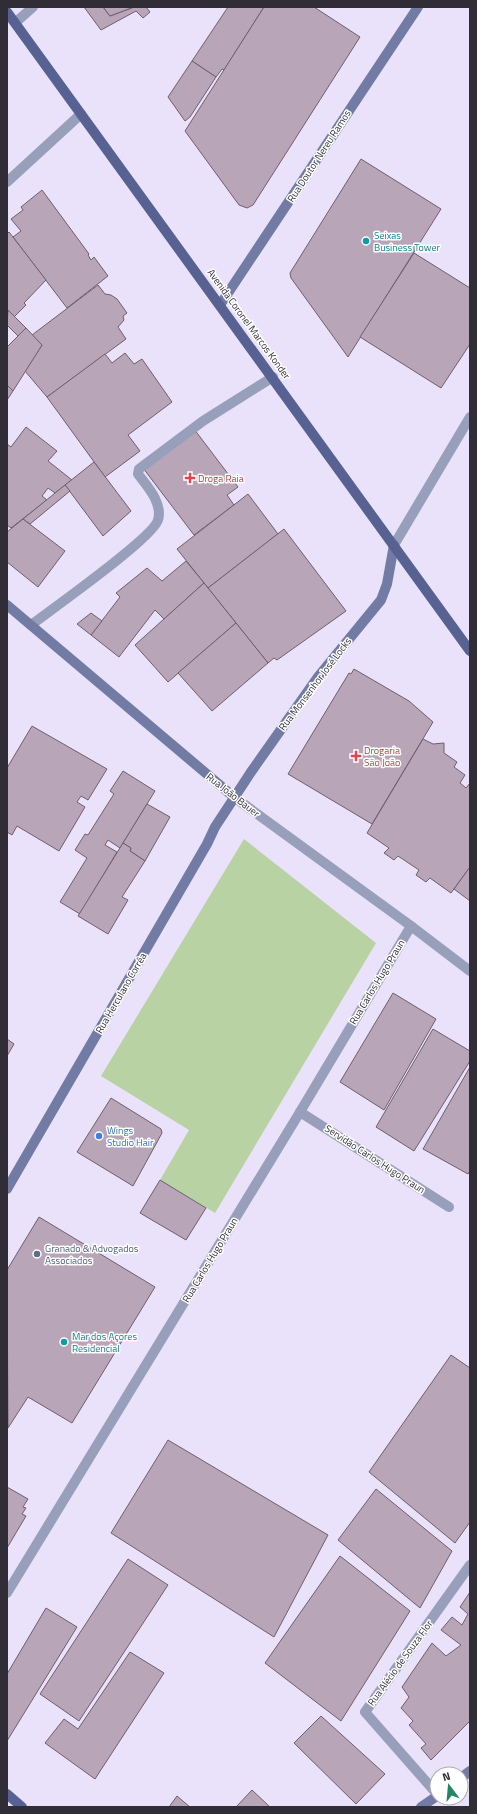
<svg xmlns="http://www.w3.org/2000/svg" width="477" height="1814" font-family="'Titillium Web',sans-serif">
	<style>
		.green { fill: #b8d2a4 }
		.building { fill: #b8a6b8; stroke: #6f5e6f }
		.lines { fill: none; stroke-linecap: round; stroke-linejoin: round }
		.lane { stroke: #989fba; stroke-width: 10 }
		.street { stroke: #989fba; stroke-width: 10 }
		.secondary { stroke: #727ba3; stroke-width: 10 }
		.primary { stroke: #586292; stroke-width: 10 }
		.culture-dot { fill: #0f9aa8; stroke: #fff; stroke-width: 1.5 }
		.health-dot { fill: #e0444e; stroke: #fff; stroke-width: 1.5 }
		.shop-dot { fill: #3f7fe0; stroke: #fff; stroke-width: 1.5 }
		.service-dot { fill: #5c6f8a; stroke: #fff; stroke-width: 1.5 }
		.labels { text-anchor: middle; dominant-baseline: central; stroke-width: 3; stroke-linejoin: round; paint-order: stroke }
		.street-label { font-size: 10px; fill: #302d36; stroke: #fff }
		.culture-label { font-size: 10px; fill: #0d838f; stroke: #fff; text-anchor: start }
		.health-label { font-size: 10px; fill: #be3a42; stroke: #fff; text-anchor: start }
		.shop-label { font-size: 10px; fill: #366cbe; stroke: #fff; text-anchor: start }
		.service-label { font-size: 10px; fill: #4e5e75; stroke: #fff; text-anchor: start }
	</style>
	<rect width="100%" height="100%" fill="#eae2fa"/>
	<polygon class="green" points="244,839 376,943 215,1213 160,1180 189,1130 101,1076"/>
	<g class="building">
		<polygon points="84,7 103,7 110,16 134,7 146,7 150,12 143,18 136,11 101,30"/>
		<polygon points="103,7 134,7 110,16"/>
		<polygon points="228,7 264,7 224,70 222,69 216,77 192,61"/>
		<polygon points="264,7 314,7 360,37 253,205 247,208 239,205 185,131"/>
		<polygon points="192,61 216,77 190,117 185,121 168,97"/>
		<polygon points="361,159 441,209 348,357 291,278 290,273"/>
		<polygon points="42,190 89,254 88,255 91,260 94,257 108,276 67,308 13,237 21,231 11,219 23,210 21,207"/>
		<polygon points="9,232 46,280 24,303 26,305 14,317 7,310 7,234"/>
		<polygon points="414,253 470,288 470,344 441,388 360,337"/>
		<polygon points="98,285 105,294 111,295 117,299 127,313 123,316 124,320 118,327 126,339 47,397 25,371 42,345 32,335"/>
		<polygon points="8,310 26,328 18,336 7,325"/>
		<polygon points="26,328 42,345 13,391 7,385 7,347"/>
		<polygon points="125,353 134,364 142,359 172,402 128,435 140,451 105,477 47,397 105,354 112,363"/>
		<polygon points="7,385 13,391 7,400"/>
		<polygon points="26,427 57,451 48,461 72,480 55,493 48,488 42,496 47,500 11,528 7,525 7,444 11,447"/>
		<polygon points="194,429 238,487 227,495 234,505 194,535 143,468"/>
		<polygon points="94,462 131,511 103,536 65,485"/>
		<polygon points="65,485 70,491 30,524 23,519"/>
		<polygon points="248,494 278,534 208,588 177,549"/>
		<polygon points="23,519 65,551 38,587 7,562 7,532"/>
		<polygon points="284,529 346,611 277,660 274,658 268,663 208,588"/>
		<polygon points="186,561 204,583 164,619 155,610 119,657 91,635 120,597 116,593 147,568 162,581"/>
		<polygon points="204,583 236,623 168,682 135,645"/>
		<polygon points="91,613 102,621 91,635 77,624"/>
		<polygon points="236,623 268,663 212,711 178,673"/>
		<polygon points="354,669 409,701 433,722 372,824 288,774 349,673 351,674"/>
		<polygon points="32,726 107,769 88,800 81,796 77,802 85,807 59,851 17,826 12,835 7,832 7,768"/>
		<polygon points="423,739 433,744 444,743 444,753 457,762 454,767 465,775 460,783 466,788 470,783 470,867 451,893 430,878 426,882 416,875 419,870 398,856 394,860 384,853 389,848 367,833"/>
		<polygon points="123,771 155,791 120,848 108,840 105,845 117,852 80,914 60,902 87,858 75,850 85,834 88,835 114,794 110,791"/>
		<polygon points="147,804 170,817 145,861 130,851 131,848 123,843"/>
		<polygon points="123,843 131,848 130,851 145,861 122,897 128,900 108,934 78,916"/>
		<polygon points="470,867 470,901 454,889"/>
		<polygon points="393,993 436,1019 384,1110 340,1082"/>
		<polygon points="433,1029 470,1051 470,1061 414,1151 376,1127"/>
		<polygon points="7,1039 14,1044 7,1056"/>
		<polygon points="470,1067 470,1171 468,1174 423,1149"/>
		<polygon points="111,1098 161,1129 162,1133 133,1186 77,1152"/>
		<polygon points="160,1180 206,1208 186,1240 140,1213"/>
		<polygon points="39,1217 155,1287 72,1423 28,1397 8,1428 7,1270"/>
		<polygon points="451,1355 470,1368 470,1522 455,1543 369,1472"/>
		<polygon points="168,1440 328,1535 274,1637 111,1533"/>
		<polygon points="7,1487 28,1499 23,1507 26,1508 22,1514 26,1516 7,1548"/>
		<polygon points="376,1489 452,1551 420,1608 338,1540"/>
		<polygon points="340,1556 410,1611 341,1721 265,1663"/>
		<polygon points="128,1559 168,1585 79,1721 40,1694"/>
		<polygon points="470,1592 470,1721 431,1760 421,1748 426,1744 409,1725 413,1721 401,1708 409,1697 402,1687 432,1643 446,1656 461,1645 441,1630 452,1617 462,1625 468,1614 460,1607"/>
		<polygon points="46,1608 77,1627 7,1741 7,1674"/>
		<polygon points="130,1652 164,1673 95,1779 45,1743 64,1719 78,1729"/>
		<polygon points="321,1716 385,1774 356,1804 294,1743"/>
		<polygon points="252,1790 270,1807 236,1807"/>
		<polygon points="177,1796 190,1807 169,1807"/>
	</g>
	<g class="lines">
		<g class="lane">
			<polyline points="16,22 33,7"/>
			<path d="M31 625C52 609 153 538 158 520 163 503 147 486 138 474L139 469 203 421 273 377"/>
		</g>
		<g class="street">
			<polyline points="7,182 81,114"/>
			<polyline points="394,545 470,417"/>
			<polyline points="234,797 411,926 470,971"/>
			<polyline points="300,1112 449,1207"/>
			<polyline points="7,1593 300,1112 411,926"/>
			<polyline points="437,1794 365,1712 470,1565"/>
		</g>
		<g class="secondary">
			<polyline points="220,305 418,7"/>
			<polyline points="7,605 234,797"/>
			<polyline points="7,1189 207,844 215,827 251,772 318,677 381,600 387,584 394,545"/>
			<polyline points="461,1778 470,1771"/>
			<polyline points="421,1807 437,1796"/>
		</g>
		<g class="primary">
			<polyline points="7,12 470,651"/>
			<polyline points="7,1794 22,1807"/>
		</g>
	</g>
	<g class="culture-dot">
		<circle cx="366" cy="241" r="4"/>
		<circle cx="64" cy="1342" r="4"/>
	</g>
	<g class="health-dot">
		<path d="M188 472h4v4h4v4h-4v4h-4v-4h-4v-4h4z"/>
		<path d="M354 750h4v4h4v4h-4v4h-4v-4h-4v-4h4z"/>
	</g>
	<circle class="shop-dot" cx="99" cy="1136" r="4"/>
	<circle class="service-dot" cx="37" cy="1254" r="4"/>
	<g class="labels">
		<g class="street-label">
			<text transform="translate(319 156) rotate(-57)">Rua Doutor Nereu Ramos</text>
			<text transform="translate(249 324) rotate(54)">Avenida Coronel Marcos Konder</text>
			<text transform="translate(315 684) rotate(-53)">Rua Monsenhor José Locks</text>
			<text transform="translate(233 795) rotate(38)">Rua João Bauer</text>
			<text transform="translate(377 982) rotate(-59)">Rua Carlos Hugo Praun</text>
			<text transform="translate(121 993) rotate(-60)">Rua Herculano Corrêa</text>
			<text transform="translate(375 1159) rotate(33)">Servidão Carlos Hugo Praun</text>
			<text transform="translate(210 1260) rotate(-59)">Rua Carlos Hugo Praun</text>
			<text transform="translate(400 1663) rotate(-54)">Rua Alécio de Souza Flor</text>
		</g>
		<g class="culture-label">
			<text x="374" y="235">Seixas<tspan x="374" dy="12">Business Tower</tspan></text>
			<text x="72" y="1336">Mar dos Açores<tspan x="72" dy="12">Residencial</tspan></text>
		</g>
		<g class="health-label">
			<text x="198" y="478">Droga Raia</text>
			<text x="364" y="750">Drogaria<tspan x="364" dy="12">São João</tspan></text>
		</g>
		<g class="shop-label">
			<text x="107" y="1130">Wings<tspan x="107" dy="12">Studio Hair</tspan></text>
		</g>
		<g class="service-label">
			<text x="45" y="1248">Granado &amp; Advogados<tspan x="45" dy="12">Associados</tspan></text>
		</g>
	</g>
	<rect width="477" height="1814" fill="none" stroke="#302d36" stroke-width="16"/>
	<g transform="translate(449 1786) rotate(344)"><circle r="19" fill="#ffffff" stroke="#acabaf"/>
	<path d="M0-3L7 15L0 10L-7 15Z" fill="#258761"/>
	<text y="-6" font-size="11" font-weight="bold" text-anchor="middle" fill="#302d36">N</text>
	</g>
</svg>
